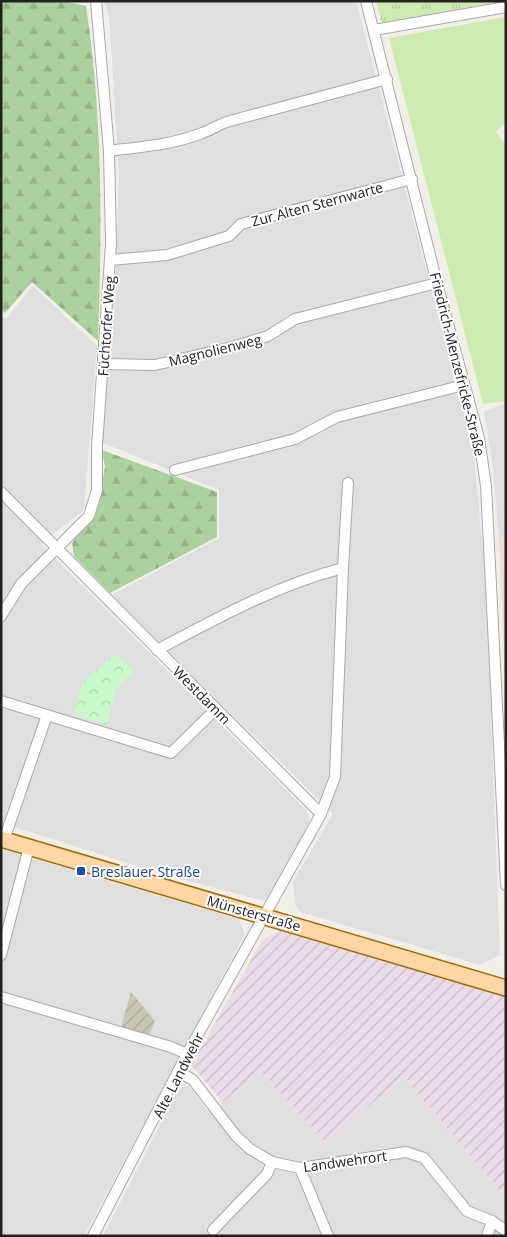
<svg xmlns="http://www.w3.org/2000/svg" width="507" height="1237" font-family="'Open Sans',sans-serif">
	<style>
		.residential { fill: #e0dfdf }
		.commercial { fill: #f2dad9 }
		.industrial { fill: url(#industrial-furrows) }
		.construction { fill: url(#construction-furrows) }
		.grass { fill: url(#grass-tufts) }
		.forest { fill: url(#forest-firs) }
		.park { fill: url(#park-crowns) }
		.garden { fill: #cdebb0 }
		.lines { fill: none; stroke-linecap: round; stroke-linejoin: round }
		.minor-casing { stroke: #a9a9a9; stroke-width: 12 }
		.primary-casing { stroke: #a06b00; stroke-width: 18 }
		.minor { stroke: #fff; stroke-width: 10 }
		.primary { stroke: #fcd6a4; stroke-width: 15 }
		.transit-dot { fill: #1a4fb4; stroke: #fff; stroke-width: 2 }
		.labels { text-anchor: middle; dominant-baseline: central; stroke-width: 4; stroke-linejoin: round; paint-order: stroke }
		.street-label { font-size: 14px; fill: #222; stroke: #fff }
		.transit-label { font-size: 14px; fill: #164399; stroke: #fff; text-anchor: start }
	</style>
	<defs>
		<pattern id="industrial-furrows" width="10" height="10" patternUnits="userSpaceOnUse" patternTransform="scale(1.25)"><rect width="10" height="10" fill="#ebdbe8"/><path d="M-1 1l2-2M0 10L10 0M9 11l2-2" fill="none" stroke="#c9bcc7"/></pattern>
		<pattern id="construction-furrows" width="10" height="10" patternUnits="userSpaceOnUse" patternTransform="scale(1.25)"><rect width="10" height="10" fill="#c7c7b4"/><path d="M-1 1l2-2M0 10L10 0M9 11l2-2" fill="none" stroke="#abab9a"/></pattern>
		<pattern id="grass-tufts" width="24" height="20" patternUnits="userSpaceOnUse" patternTransform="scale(1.25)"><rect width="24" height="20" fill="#cdebb0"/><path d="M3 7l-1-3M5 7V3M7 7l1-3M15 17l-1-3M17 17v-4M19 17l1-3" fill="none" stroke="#b0c997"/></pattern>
		<pattern id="forest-firs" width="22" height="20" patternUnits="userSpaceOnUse" patternTransform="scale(1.25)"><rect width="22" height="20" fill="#add19e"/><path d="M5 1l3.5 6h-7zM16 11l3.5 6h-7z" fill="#95b388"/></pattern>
		<pattern id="park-crowns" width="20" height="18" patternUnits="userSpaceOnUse" patternTransform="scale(1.25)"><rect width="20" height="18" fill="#c8facc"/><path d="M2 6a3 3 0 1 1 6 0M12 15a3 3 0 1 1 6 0" fill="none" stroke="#acd6af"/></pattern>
	</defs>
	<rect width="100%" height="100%" fill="#f2efe9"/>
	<g class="residential">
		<polygon points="105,1 356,1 473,447 486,581 500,955 480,965 300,912 295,903 293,882 333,814 111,595 219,538 219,490 101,442 116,269 119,173 109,17"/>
		<polygon points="33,286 97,346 84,510 41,544 307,811 309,822 266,901 169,876 1,823 1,315 6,319"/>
		<polygon points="506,404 506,536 499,538 493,468 484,411"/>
		<polygon points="1,849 239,919 245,934 84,1236 1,1236"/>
		<polygon points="262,1073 325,1142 404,1077 506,1198 506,1236 103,1236 179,1088 189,1086 209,1113"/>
	</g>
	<polygon class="commercial" points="506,536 506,711 499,538"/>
	<polygon class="industrial" points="281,931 506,997 506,1198 404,1077 325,1142 262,1073 223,1102 191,1065 263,939"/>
	<polygon class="construction" points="131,992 155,1021 149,1036 121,1027"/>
	<polygon class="grass" points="376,1 504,1 382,23"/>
	<g class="forest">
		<path d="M1 1 68 2 86 6C103 117 102 229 98 341L32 282 5 313 1 309Z"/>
		<polygon points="102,450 217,492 217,537 110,593 74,556 72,543 97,509 105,467"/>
	</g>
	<polygon class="park" points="115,654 134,671 116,689 107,725 74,714 83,682"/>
	<polygon class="garden" points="506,17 506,122 496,132 506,145 506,401 483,404 389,38"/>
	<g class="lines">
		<defs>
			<g id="minor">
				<polyline points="366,1 437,283 479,438 486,486 506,885"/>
				<polyline points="374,30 506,7"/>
				<path d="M109 151C140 147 172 145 202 133 212 130 218 124 230 121L387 79"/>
				<polyline points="110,260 167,255 229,236 241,224 412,179"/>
				<polyline points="104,364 155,365 232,347 268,336 295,319 437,283"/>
				<polyline points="175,470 295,439 337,417 464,385"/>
				<polyline points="1,492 321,814 187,1054 93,1236"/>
				<polyline points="343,568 348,483"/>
				<polyline points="1,616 21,584 89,516 97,490 97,446 111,244 109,151 96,1"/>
				<path d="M157 650C217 618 277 585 343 568L335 777 321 814"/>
				<polyline points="1,701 171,753 216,709"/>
				<polyline points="4,840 47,715"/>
				<polyline points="1,955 29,847"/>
				<polyline points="1,997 171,1047 187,1054"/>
				<polyline points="178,1071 193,1080 236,1136 250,1149 272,1162 300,1168 406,1152 424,1158 467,1211 492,1221 487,1236"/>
				<polyline points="300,1168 328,1236"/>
				<polyline points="492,1221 506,1231"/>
				<polyline points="213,1230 267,1174 272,1162"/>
			</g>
			<polyline id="primary" points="1,839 506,988"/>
		</defs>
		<use href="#minor" class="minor-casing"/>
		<use href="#primary" class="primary-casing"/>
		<use href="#minor" class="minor"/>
		<use href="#primary" class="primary"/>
	</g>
	<rect class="transit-dot" x="76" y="866" width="10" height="10" rx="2.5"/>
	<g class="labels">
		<g class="street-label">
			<text transform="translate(317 204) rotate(-15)">Zur Alten Sternwarte</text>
			<text transform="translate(106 326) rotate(-86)">Füchtorfer Weg</text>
			<text transform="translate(215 350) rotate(-14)">Magnolienweg</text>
			<text transform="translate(458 364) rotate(76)">Friedrich-Menzefricke-Straße</text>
			<text transform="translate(202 695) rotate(45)">Westdamm</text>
			<text transform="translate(254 913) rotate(16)">Münsterstraße</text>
			<text transform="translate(178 1075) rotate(-63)">Alte Landwehr</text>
			<text transform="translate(345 1161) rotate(-8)">Landwehrort</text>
		</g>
		<g class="transit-label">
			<text x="91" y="871">Breslauer Straße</text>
		</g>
	</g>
	<rect width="507" height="1237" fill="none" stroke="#222222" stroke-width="5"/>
</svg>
